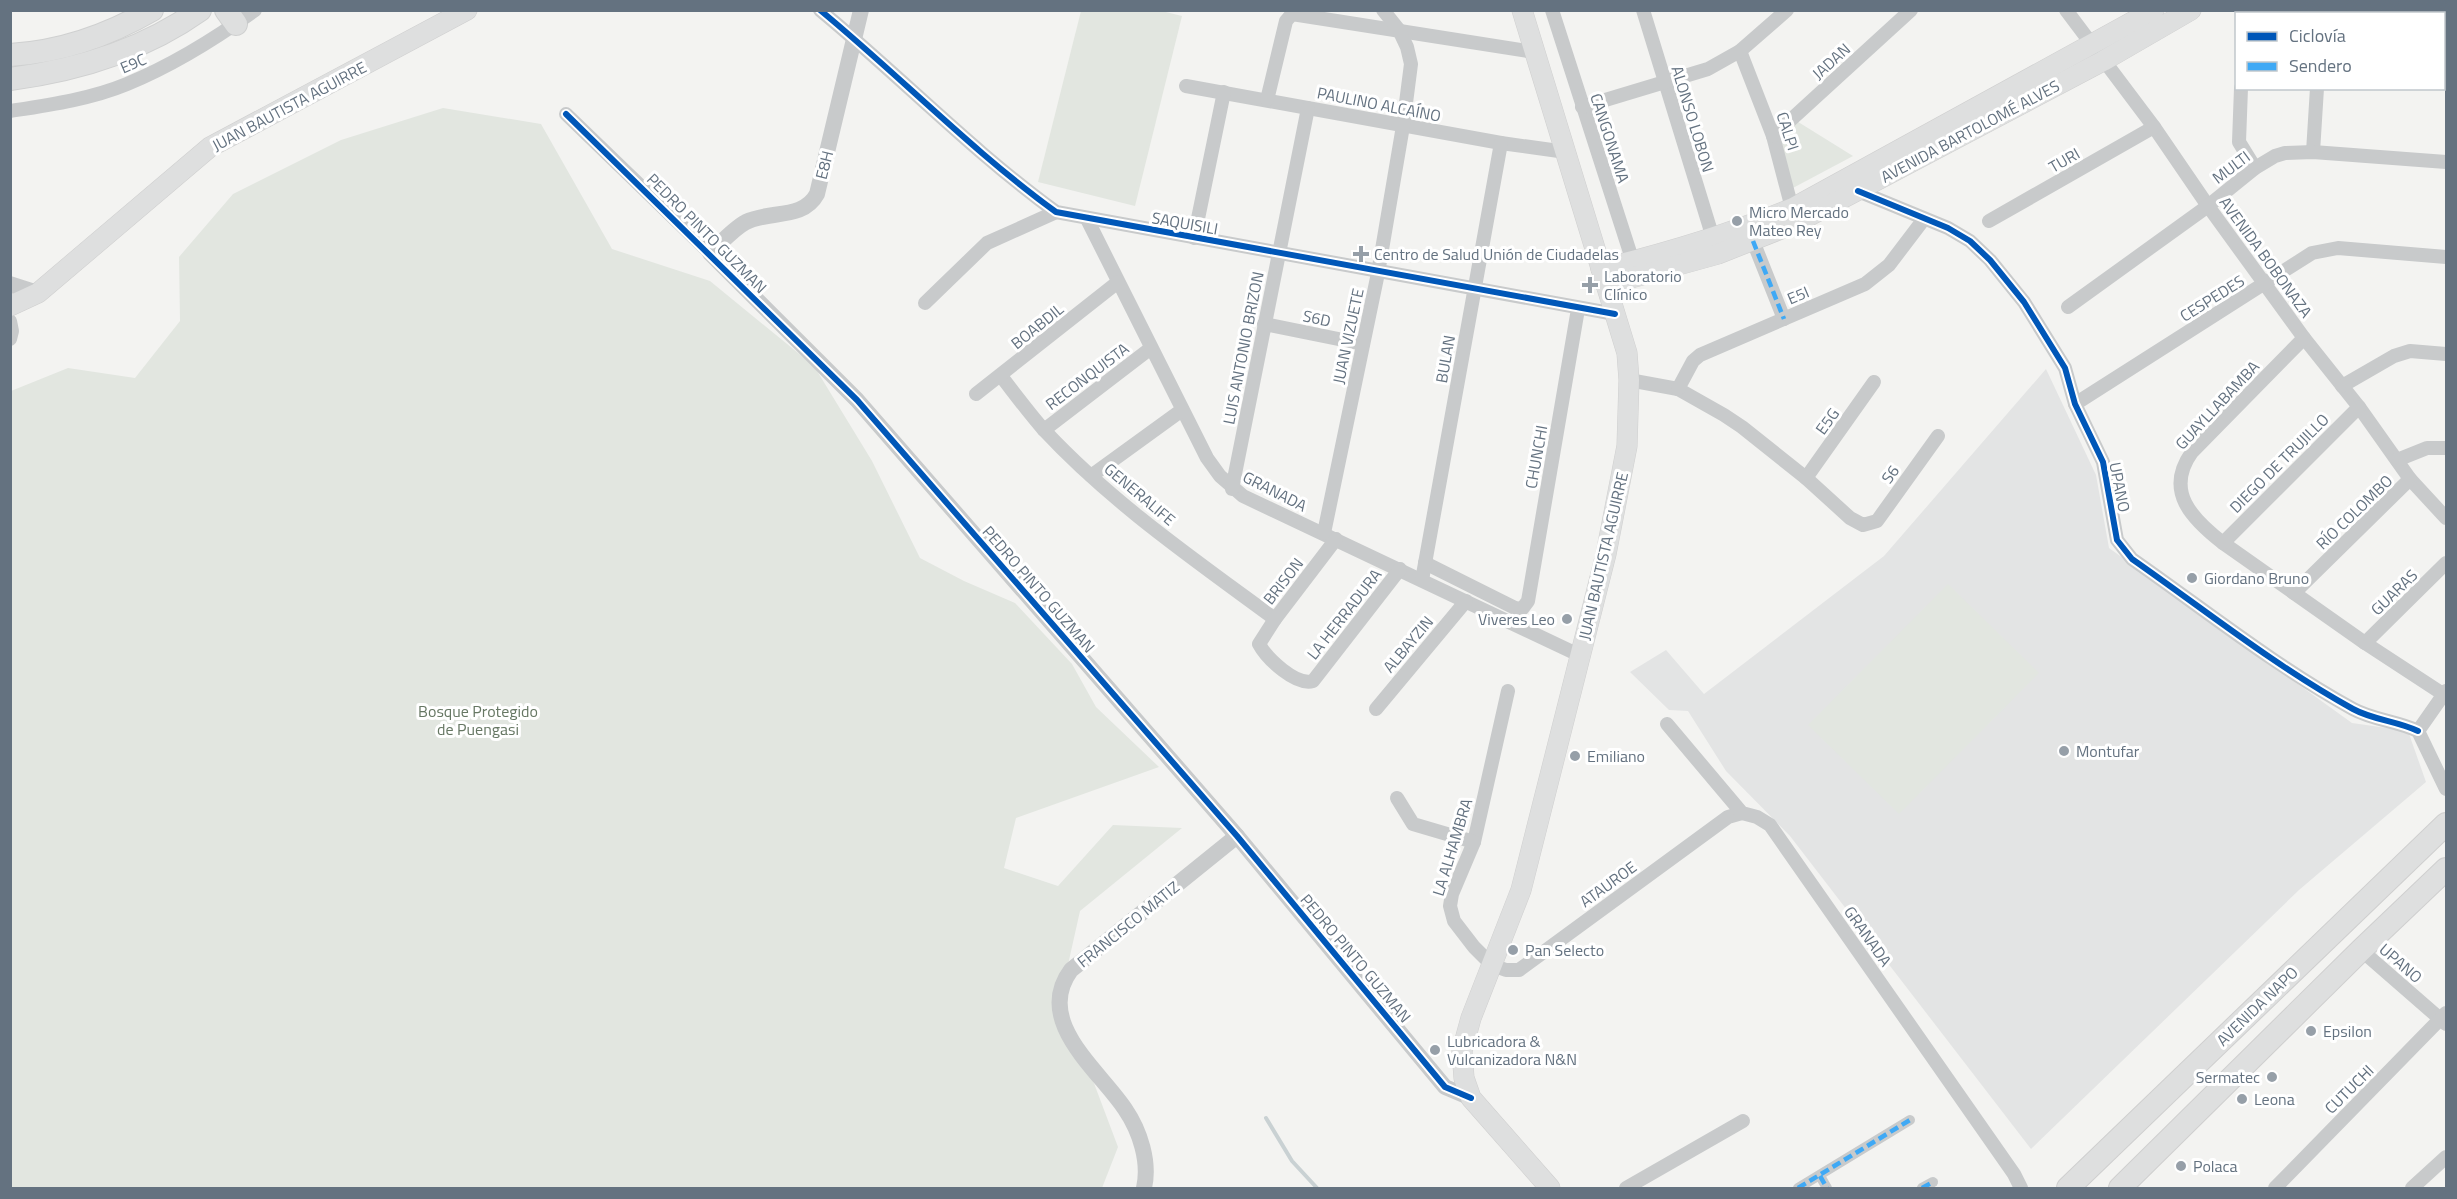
<svg xmlns="http://www.w3.org/2000/svg" width="2457" height="1199" font-family="'Titillium Web',sans-serif">
	<style>
		.built { fill: #e3e4e4 }
		.green { fill: #e2e6e0 }
		.lines { fill: none; stroke-linecap: round; stroke-linejoin: round }
		.stream { stroke: #c9d1d3; stroke-width: 4 }
		.secondary-casing { stroke: #cfcfcf; stroke-width: 21 }
		.primary-casing { stroke: #cfcfcf; stroke-width: 24 }
		.trunk-casing { stroke: #cfd0d0; stroke-width: 24 }
		.pedestrian { stroke: #c8cacb; stroke-width: 10 }
		.minor { stroke: #c8cacb; stroke-width: 14 }
		.tertiary { stroke: #c8cacb; stroke-width: 16 }
		.secondary { stroke: #dedfdf; stroke-width: 20 }
		.primary { stroke: #dedfdf; stroke-width: 22 }
		.trunk { stroke: #dedfdf; stroke-width: 22 }
		.quiet { stroke: #3fa9f5; stroke-width: 4.5; stroke-dasharray: 9 4.5; stroke-linecap: butt }
		.cycleway-casing { stroke: #fff; stroke-width: 10 }
		.cycleway { stroke: #0057b8; stroke-width: 6 }
		.poi-dot { fill: #969fa8; stroke: #fff; stroke-width: 2 }
		.labels { text-anchor: middle; dominant-baseline: central; stroke-width: 6; stroke-linejoin: round; paint-order: stroke }
		.street-label { font-size: 16px; fill: #647280; stroke: #fff }
		.poi-label { font-size: 16px; fill: #647280; stroke: #fff; text-anchor: start }
		.park-label { font-size: 16px; fill: #667763; stroke: #fff }
	</style>
	<rect width="100%" height="100%" fill="#f3f3f1"/>
	<polygon class="built" points="2046,369 2096,475 2109,548 2352,723 2408,731 2426,782 2299,890 2031,1149 1790,836 1726,771 1688,711 1669,710 1630,672 1666,650 1704,694 1884,556"/>
	<g class="green">
		<polygon points="1158,10 1182,16 1135,206 1038,182 1081,11"/>
		<polygon points="443,108 541,124 612,249 710,281 814,366 872,461 920,558 964,581 1015,603 1072,664 1096,707 1159,767 1016,818 1004,868 1058,886 1113,825 1182,828 1080,911 1059,1005 1089,1070 1118,1147 1102,1188 11,1188 11,391 68,368 135,378 180,321 179,257 233,194 341,140"/>
		<polygon points="1795,120 1853,156 1791,189 1776,137"/>
		<polygon points="1948,584 2039,673 1899,814 1808,725"/>
	</g>
	<g class="lines">
		<polyline class="stream" points="1266,1118 1292,1161 1317,1188"/>
		<defs>
			<g id="secondary">
				<polyline points="1522,10 1627,353 1629,380 1627,446 1606,554 1521,890 1471,1018 1462,1051 1464,1078 1471,1098 1550,1188"/>
				<path d="M1601 269C1667 253 1730 234 1793 208L2154 10"/>
				<polyline points="1606,285 1718,254 1796,223 2103,61 2191,10"/>
				<polyline points="10,306 38,293 210,147 467,10"/>
			</g>
			<g id="primary">
				<polyline points="2068,1188 2446,824"/>
				<polyline points="2120,1188 2361,950 2446,869"/>
			</g>
			<g id="trunk">
				<polyline points="226,10 236,24"/>
				<path d="M10 55C60 52 109 35 152 10"/>
				<path d="M10 79C79 70 144 50 200 10"/>
			</g>
		</defs>
		<use href="#secondary" class="secondary-casing"/>
		<use href="#primary" class="primary-casing"/>
		<use href="#trunk" class="trunk-casing"/>
		<g class="pedestrian">
			<polyline points="1820,1176 1827,1188"/>
			<polyline points="1798,1188 1910,1120"/>
			<polyline points="1922,1188 1933,1182"/>
		</g>
		<g class="minor">
			<path d="M820 10C900 76 972 151 1056 212L1615 314"/>
			<polyline points="1552,10 1635,268"/>
			<polyline points="1643,10 1713,238"/>
			<polyline points="2066,10 2154,127 2208,206 2304,338 2359,407 2410,479 2446,518"/>
			<polyline points="2246,14 2246,10"/>
			<polyline points="2322,14 2323,10"/>
			<polyline points="1740,51 1773,136 1794,216"/>
			<polyline points="1186,86 1501,143 1566,152"/>
			<polyline points="2241,88 2239,142 2255,168"/>
			<polyline points="1267,100 1286,21 1292,14 1534,52"/>
			<polyline points="1582,107 1708,69 1740,51 1787,10"/>
			<path d="M10 111C49 105 91 99 127 84 173 65 215 39 255 10"/>
			<polyline points="566,114 710,253"/>
			<polyline points="1773,136 1911,10"/>
			<polyline points="2313,152 2317,88"/>
			<path d="M1858 191 1948 228 1970 241 1990 260 2024 302 2065 368 2075 404 2103 462 2117 540 2132 559C2205 610 2275 666 2353 709 2373 720 2397 721 2418 731"/>
			<polyline points="1087,219 1207,458 1220,476 1243,496 1581,656"/>
			<polyline points="1989,221 2154,127"/>
			<polyline points="1194,238 1224,92"/>
			<polyline points="1753,241 1784,319"/>
			<polyline points="925,303 987,243 1056,212"/>
			<polyline points="2068,307 2208,206 2255,168 2275,156 2285,153 2313,152 2446,162"/>
			<polyline points="10,321 12,331 10,339"/>
			<polyline points="1264,324 1363,344"/>
			<path d="M2304 338 2192 452C2164 491 2192 519 2223 543L2365 643 2446 696"/>
			<path d="M1001 376C1015 394 1029 413 1044 430 1112 503 1195 560 1275 619"/>
			<polyline points="1629,380 1678,389 1724,415 1742,427 1806,478 1850,518 1863,525 1877,521 1938,436"/>
			<polyline points="2342,386 2394,356 2410,351 2446,354"/>
			<polyline points="1678,389 1693,361 1700,355 1865,284 1889,265 1924,219"/>
			<polyline points="976,394 1118,282"/>
			<polyline points="2075,404 2312,253 2338,248 2446,257"/>
			<polyline points="1044,430 1151,348"/>
			<polyline points="2397,460 2427,448 2446,448"/>
			<polyline points="1091,476 1182,410"/>
			<polyline points="1806,478 1874,382"/>
			<polyline points="1232,489 1308,108"/>
			<polyline points="1324,533 1378,273 1403,126 1411,64 1407,47 1399,30 1383,10"/>
			<path d="M1336 539 1275 619 1259 644C1267 659 1296 686 1313 681L1400 569"/>
			<polyline points="2223,543 2359,407"/>
			<polyline points="1425,563 1515,608 1522,609 1528,601 1578,309"/>
			<polyline points="1422,580 1501,143"/>
			<polyline points="2294,593 2410,479"/>
			<polyline points="2365,643 2446,563"/>
			<polyline points="1508,691 1474,842 1452,894 1450,906 1454,921 1474,947 1492,965 1506,970 1519,970 1728,817 1742,813"/>
			<polyline points="1376,709 1466,601"/>
			<polyline points="1667,724 1742,813 1757,817 1770,825 2014,1174 2021,1188"/>
			<polyline points="2418,731 2446,789"/>
			<polyline points="2418,731 2446,691"/>
			<polyline points="1397,798 1413,824 1474,842"/>
			<polyline points="2361,950 2446,1024"/>
			<polyline points="1626,1188 1743,1121"/>
			<polyline points="2275,1188 2446,1013"/>
			<polyline points="2412,1188 2446,1157"/>
		</g>
		<g class="tertiary">
			<path d="M861 10 817 194C803 220 770 210 746 222 733 229 721 243 710 253L857 400 1237 836 1445 1087 1471 1098"/>
			<polyline points="10,284 38,293"/>
			<path d="M1144 1188C1150 1162 1140 1131 1125 1109 1099 1070 1033 1021 1071 970L1237 836"/>
		</g>
		<use href="#secondary" class="secondary"/>
		<use href="#primary" class="primary"/>
		<use href="#trunk" class="trunk"/>
		<g class="quiet">
			<polyline points="1753,241 1784,319"/>
			<polyline points="1820,1176 1827,1188"/>
			<polyline points="1798,1188 1910,1120"/>
			<polyline points="1922,1188 1933,1182"/>
		</g>
		<defs>
			<g id="cycleway">
				<path d="M820 10C900 76 972 151 1056 212L1615 314"/>
				<polyline points="566,114 857,400 1237,836 1445,1087 1471,1098"/>
				<path d="M1858 191 1948 228 1970 241 1990 260 2024 302 2065 368 2075 404 2103 462 2117 540 2132 559C2205 610 2275 666 2353 709 2373 720 2397 721 2418 731"/>
			</g>
		</defs>
		<use href="#cycleway" class="cycleway-casing"/>
		<use href="#cycleway" class="cycleway"/>
	</g>
	<g class="poi-dot">
		<circle cx="1737" cy="221" r="6"/>
		<path d="M1358 245h6v6h6v6h-6v6h-6v-6h-6v-6h6z"/>
		<path d="M1587 276h6v6h6v6h-6v6h-6v-6h-6v-6h6z"/>
		<circle cx="2192" cy="578" r="6"/>
		<circle cx="1567" cy="619" r="6"/>
		<circle cx="2064" cy="751" r="6"/>
		<circle cx="1575" cy="756" r="6"/>
		<circle cx="1513" cy="950" r="6"/>
		<circle cx="2311" cy="1031" r="6"/>
		<circle cx="1435" cy="1050" r="6"/>
		<circle cx="2272" cy="1077" r="6"/>
		<circle cx="2242" cy="1099" r="6"/>
		<circle cx="2181" cy="1166" r="6"/>
	</g>
	<g class="labels">
		<g class="street-label">
			<text transform="translate(1831 61) rotate(-42)">JADAN</text>
			<text transform="translate(133 63) rotate(-23)">E9C</text>
			<text transform="translate(1379 104) rotate(11)">PAULINO ALCAÍNO</text>
			<text transform="translate(289 106) rotate(-28)">JUAN BAUTISTA AGUIRRE</text>
			<text transform="translate(1693 119) rotate(73)">ALONSO LOBON</text>
			<text transform="translate(1788 131) rotate(72)">CALPI</text>
			<text transform="translate(1970 131) rotate(-28)">AVENIDA BARTOLOMÉ ALVES</text>
			<text transform="translate(1610 138) rotate(72)">CANGONAMA</text>
			<text transform="translate(2064 160) rotate(-30)">TURI</text>
			<text transform="translate(824 165) rotate(-76)">E8H</text>
			<text transform="translate(2231 167) rotate(-37)">MULTI</text>
			<text transform="translate(1185 223) rotate(10)">SAQUISILI</text>
			<text transform="translate(707 233) rotate(45)">PEDRO PINTO GUZMAN</text>
			<text transform="translate(2266 257) rotate(54)">AVENIDA BOBONAZA</text>
			<text transform="translate(1798 295) rotate(-23)">E5I</text>
			<text transform="translate(2212 298) rotate(-32)">CESPEDES</text>
			<text transform="translate(1317 318) rotate(12)">S6D</text>
			<text transform="translate(1037 326) rotate(-39)">BOABDIL</text>
			<text transform="translate(1348 336) rotate(-78)">JUAN VIZUETE</text>
			<text transform="translate(1243 348) rotate(-79)">LUIS ANTONIO BRIZON</text>
			<text transform="translate(1445 359) rotate(-80)">BULAN</text>
			<text transform="translate(1087 376) rotate(-37)">RECONQUISTA</text>
			<text transform="translate(2217 405) rotate(-47)">GUAYLLABAMBA</text>
			<text transform="translate(1827 421) rotate(-54)">E5G</text>
			<text transform="translate(1536 457) rotate(-80)">CHUNCHI</text>
			<text transform="translate(2279 463) rotate(-45)">DIEGO DE TRUJILLO</text>
			<text transform="translate(1890 474) rotate(-54)">S6</text>
			<text transform="translate(2120 487) rotate(79)">UPANO</text>
			<text transform="translate(1275 491) rotate(27)">GRANADA</text>
			<text transform="translate(1140 494) rotate(40)">GENERALIFE</text>
			<text transform="translate(2354 512) rotate(-44)">RÍO COLOMBO</text>
			<text transform="translate(1603 556) rotate(-77)">JUAN BAUTISTA AGUIRRE</text>
			<text transform="translate(1283 581) rotate(-52)">BRISON</text>
			<text transform="translate(1039 589) rotate(49)">PEDRO PINTO GUZMAN</text>
			<text transform="translate(2394 592) rotate(-44)">GUARAS</text>
			<text transform="translate(1344 614) rotate(-52)">LA HERRADURA</text>
			<text transform="translate(1408 644) rotate(-50)">ALBAYZIN</text>
			<text transform="translate(1452 847) rotate(-73)">LA ALHAMBRA</text>
			<text transform="translate(1608 884) rotate(-36)">ATAUROE</text>
			<text transform="translate(1128 924) rotate(-39)">FRANCISCO MATIZ</text>
			<text transform="translate(1868 936) rotate(55)">GRANADA</text>
			<text transform="translate(1356 958) rotate(50)">PEDRO PINTO GUZMAN</text>
			<text transform="translate(2401 963) rotate(41)">UPANO</text>
			<text transform="translate(2257 1006) rotate(-44)">AVENIDA NAPO</text>
			<text transform="translate(2349 1089) rotate(-45)">CUTUCHI</text>
		</g>
		<g class="poi-label">
			<text x="1749" y="212">Micro Mercado<tspan x="1749" dy="18">Mateo Rey</tspan></text>
			<text x="1374" y="254">Centro de Salud Unión de Ciudadelas</text>
			<text x="1604" y="276">Laboratorio<tspan x="1604" dy="18">Clínico</tspan></text>
			<text x="2204" y="578">Giordano Bruno</text>
			<text x="1555" y="619" text-anchor="end">Viveres Leo</text>
			<text x="2076" y="751">Montufar</text>
			<text x="1587" y="756">Emiliano</text>
			<text x="1525" y="950">Pan Selecto</text>
			<text x="2323" y="1031">Epsilon</text>
			<text x="1447" y="1041">Lubricadora &amp;<tspan x="1447" dy="18">Vulcanizadora N&amp;N</tspan></text>
			<text x="2260" y="1077" text-anchor="end">Sermatec</text>
			<text x="2254" y="1099">Leona</text>
			<text x="2193" y="1166">Polaca</text>
		</g>
		<g class="park-label">
			<text x="478" y="711">Bosque Protegido<tspan x="478" dy="18">de Puengasi</tspan></text>
		</g>
	</g>
	<rect width="2457" height="1199" fill="none" stroke="#647280" stroke-width="24"/>
	<rect x="2235" y="12" width="210" height="78" fill="#ffffff" stroke="#c1c7cc" stroke-width="1.5"/>
	<rect x="2247" y="32" width="30" height="9" fill="#0057b8" stroke="#c1c7cc" stroke-width="1.5"/>
	<text x="2289" y="42" font-size="18" fill="#647280">Ciclovía</text>
	<rect x="2247" y="62" width="30" height="9" fill="#3fa9f5" stroke="#c1c7cc" stroke-width="1.5"/>
	<text x="2289" y="72" font-size="18" fill="#647280">Sendero</text>
</svg>
